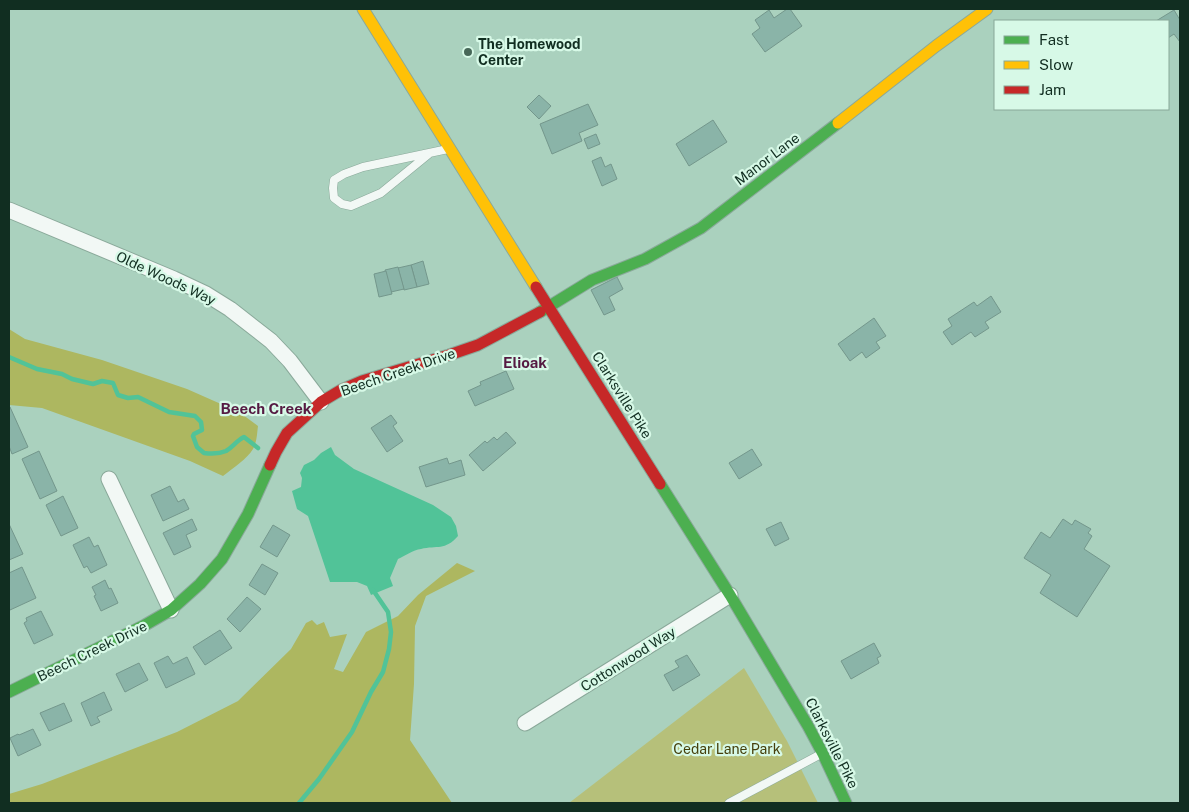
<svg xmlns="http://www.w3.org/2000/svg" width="1189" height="812" font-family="'Public Sans',sans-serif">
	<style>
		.green { fill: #b6c07a }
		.forest { fill: #adb760 }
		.water { fill: #51c398 }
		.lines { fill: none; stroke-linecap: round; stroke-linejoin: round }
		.stream { stroke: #51c398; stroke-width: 4.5 }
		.building { fill: #8ab4a8; stroke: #74978c }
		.lane-casing { stroke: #8aa99a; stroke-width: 9 }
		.street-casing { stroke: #8aa99a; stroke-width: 17 }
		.fast-casing { stroke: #8aa99a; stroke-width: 13 }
		.slow-casing { stroke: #8aa99a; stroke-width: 13 }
		.jam-casing { stroke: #8aa99a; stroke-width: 13 }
		.lane { stroke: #f2f8f5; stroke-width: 8 }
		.street { stroke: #f2f8f5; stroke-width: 15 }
		.fast { stroke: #4caf50; stroke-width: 11 }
		.slow { stroke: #ffc107; stroke-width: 11 }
		.jam { stroke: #c62828; stroke-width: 11 }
		.poi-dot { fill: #476758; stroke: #d7f9e7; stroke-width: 2 }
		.labels { text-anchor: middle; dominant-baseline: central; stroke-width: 4.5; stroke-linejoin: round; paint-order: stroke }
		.poi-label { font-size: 14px; font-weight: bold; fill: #112e21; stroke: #d7f9e7; text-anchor: start }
		.street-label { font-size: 14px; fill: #112e21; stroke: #d7f9e7 }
		.park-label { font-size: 14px; fill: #453f0b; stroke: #d7f9e7 }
		.neighbourhood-label { font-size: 15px; font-weight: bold; fill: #551a42; stroke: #d7f9e7 }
	</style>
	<rect width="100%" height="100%" fill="#aad1be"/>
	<polygon class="green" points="744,668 787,741 818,803 569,803"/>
	<g class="forest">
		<path d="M9 329 25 339 102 360 187 389 239 412 258 426C257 433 257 442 253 449 248 458 232 469 223 476L190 461 42 408 9 405Z"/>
		<polygon points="457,563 475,571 426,596 415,626 414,684 410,740 452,803 9,803 9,794 42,784 177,732 238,701 291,649 306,623 312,620 317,625 324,622 330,637 347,634 334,669 343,672 366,632 398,616 418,595"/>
	</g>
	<path class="water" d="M331 447 335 455 354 469 433 505 451 517 456 526 458 536C445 551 437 545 421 549 413 550 405 556 398 559L390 578 393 586 371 595 367 586 357 582H330L308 516 297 509 292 491 301 487 302 478 300 473 304 465 314 460 321 453Z"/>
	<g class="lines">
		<g class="stream">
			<path d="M9 357 37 369 62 374 72 379 93 384 102 381 113 383 118 395 128 398 138 397 169 412 195 416 201 422 202 430 194 434 193 436 197 447 204 453C211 454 219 454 226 451 233 447 236 441 244 437L258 448"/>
			<polyline points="299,803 319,779 352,732 371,692 383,672 389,649 391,632 388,612 373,590"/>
		</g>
	</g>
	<g class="building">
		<polygon points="787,9 790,9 802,26 765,52 752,34 760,28 755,20 769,10 774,18"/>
		<polygon points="1174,10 1180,20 1180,42 1174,34 1168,38 1168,21 1156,21"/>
		<polygon points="539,95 551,106 539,119 527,107"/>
		<polygon points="588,104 598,125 579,133 582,141 552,154 540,124"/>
		<polygon points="713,120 727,142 689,166 676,144"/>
		<polygon points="596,134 600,144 588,149 584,139"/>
		<polygon points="601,157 605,167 611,164 617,179 602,186 592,161"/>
		<polygon points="423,261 429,284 417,287 411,265"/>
		<polygon points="411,265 417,287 404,290 398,268"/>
		<polygon points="398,267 404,289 391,292 385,270"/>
		<polygon points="386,271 392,294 379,297 374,274"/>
		<polygon points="617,277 623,289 609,297 615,310 604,315 591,290"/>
		<polygon points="991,296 1001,312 985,322 989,328 975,337 971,332 952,345 943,332 952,326 948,319 974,302 977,306"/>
		<polygon points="874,318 886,336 876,342 880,348 866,358 862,352 850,361 838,344"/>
		<polygon points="506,371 514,389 475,406 468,391 481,385 480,382"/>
		<polygon points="10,407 28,447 12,454 9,446 9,408"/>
		<polygon points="391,415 397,423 393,426 403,441 387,452 371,428"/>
		<polygon points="506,432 516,443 483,471 469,455 485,441 487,443 494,437 497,440"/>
		<polygon points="752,449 762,465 739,479 729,463"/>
		<polygon points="39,451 57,491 40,499 22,459"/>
		<polygon points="447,458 449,464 461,460 465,475 426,487 419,467"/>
		<polygon points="170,486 178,502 184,499 189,509 163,521 151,495"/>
		<polygon points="63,496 78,528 61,536 46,505"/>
		<polygon points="192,519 197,530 186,535 191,547 174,555 163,533"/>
		<polygon points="1063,519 1072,525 1075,520 1091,529 1088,533 1092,536 1084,549 1110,566 1077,617 1040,593 1051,575 1024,558 1041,532 1050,538"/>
		<polygon points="781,522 789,539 775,546 766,529"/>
		<polygon points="9,524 23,554 9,560"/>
		<polygon points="273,525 290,535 277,557 260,547"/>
		<polygon points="89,537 94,547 98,545 107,565 91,573 87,566 84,568 73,545"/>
		<polygon points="262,564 278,573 265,595 249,585"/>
		<polygon points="22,567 36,598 10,610 9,607 9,573"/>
		<polygon points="105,580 109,589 111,588 118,603 101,611 94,596 96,595 92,587"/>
		<polygon points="247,597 261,609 240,632 227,619"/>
		<polygon points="41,611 53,635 34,644 24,623 27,621 26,618"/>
		<polygon points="220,630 232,648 205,665 193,647"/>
		<polygon points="874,643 881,656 877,658 879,663 851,679 841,661"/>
		<polygon points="687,655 700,675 673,691 664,675 679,667 675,661"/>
		<polygon points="168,656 173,664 187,657 195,674 166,688 154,663"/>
		<polygon points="139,663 148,680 125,692 116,674"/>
		<polygon points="104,692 112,710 97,717 100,722 91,726 81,703"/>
		<polygon points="64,703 72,721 49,731 40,713"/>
		<polygon points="33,729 41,745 18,756 10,738 18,734 19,735"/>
	</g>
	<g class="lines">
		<defs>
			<g id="lane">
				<polyline points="430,153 381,193 351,206 342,204 334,198 333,188 334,180 344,174 363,167 448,149"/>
				<polyline points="729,803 821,754"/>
			</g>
			<g id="street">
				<polyline points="9,210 174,279 206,294 230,309 271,341 290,361 321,402"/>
				<polyline points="109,479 171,610"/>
				<polyline points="525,723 730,595"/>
			</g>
			<g id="fast">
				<polyline points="540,312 592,280 645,259 701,228 838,123"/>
				<polyline points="660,484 730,595 808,726 823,754 846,803"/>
				<polyline points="9,692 145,625 171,610 200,584 222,559 248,514 270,465"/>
			</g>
			<g id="slow">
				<polyline points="363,9 536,287"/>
				<polyline points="838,123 936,46 987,9"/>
			</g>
			<g id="jam">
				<polyline points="536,287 660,484"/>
				<polyline points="270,465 276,452 287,433 321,402 341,390 362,381 449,355 478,345 540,312"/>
			</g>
		</defs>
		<use href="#lane" class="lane-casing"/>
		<use href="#street" class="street-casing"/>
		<use href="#fast" class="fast-casing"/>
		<use href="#slow" class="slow-casing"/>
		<use href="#jam" class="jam-casing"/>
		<use href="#lane" class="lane"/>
		<use href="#street" class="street"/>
		<use href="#fast" class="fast"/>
		<use href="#slow" class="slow"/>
		<use href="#jam" class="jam"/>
	</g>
	<circle class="poi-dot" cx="468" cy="52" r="5"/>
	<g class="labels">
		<g class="poi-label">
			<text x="478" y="44">The Homewood<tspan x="478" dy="16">Center</tspan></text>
		</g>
		<g class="street-label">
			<text transform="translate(767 159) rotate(-37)">Manor Lane</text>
			<text transform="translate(166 278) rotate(25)">Olde Woods Way</text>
			<text transform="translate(398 372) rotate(-19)">Beech Creek Drive</text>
			<text transform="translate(622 395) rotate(58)">Clarksville Pike</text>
			<text transform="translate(92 651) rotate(-26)">Beech Creek Drive</text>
			<text transform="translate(628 659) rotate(-32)">Cottonwood Way</text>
			<text transform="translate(832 743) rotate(63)">Clarksville Pike</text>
		</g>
		<g class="park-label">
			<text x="727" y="749">Cedar Lane Park</text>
		</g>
		<g class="neighbourhood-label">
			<text x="525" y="362">Elioak</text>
			<text x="266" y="408">Beech Creek</text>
		</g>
	</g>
	<rect width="1189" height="812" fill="none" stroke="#112e21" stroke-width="20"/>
	<rect x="994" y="20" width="175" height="90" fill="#d7f9e7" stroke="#88a898"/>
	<rect x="1004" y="36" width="25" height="8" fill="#4caf50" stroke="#88a898"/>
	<text x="1039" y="45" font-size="15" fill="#112e21">Fast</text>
	<rect x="1004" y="61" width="25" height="8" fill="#ffc107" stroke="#88a898"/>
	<text x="1039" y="70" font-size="15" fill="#112e21">Slow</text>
	<rect x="1004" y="86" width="25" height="8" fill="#c62828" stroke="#88a898"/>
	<text x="1039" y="95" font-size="15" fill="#112e21">Jam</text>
</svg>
